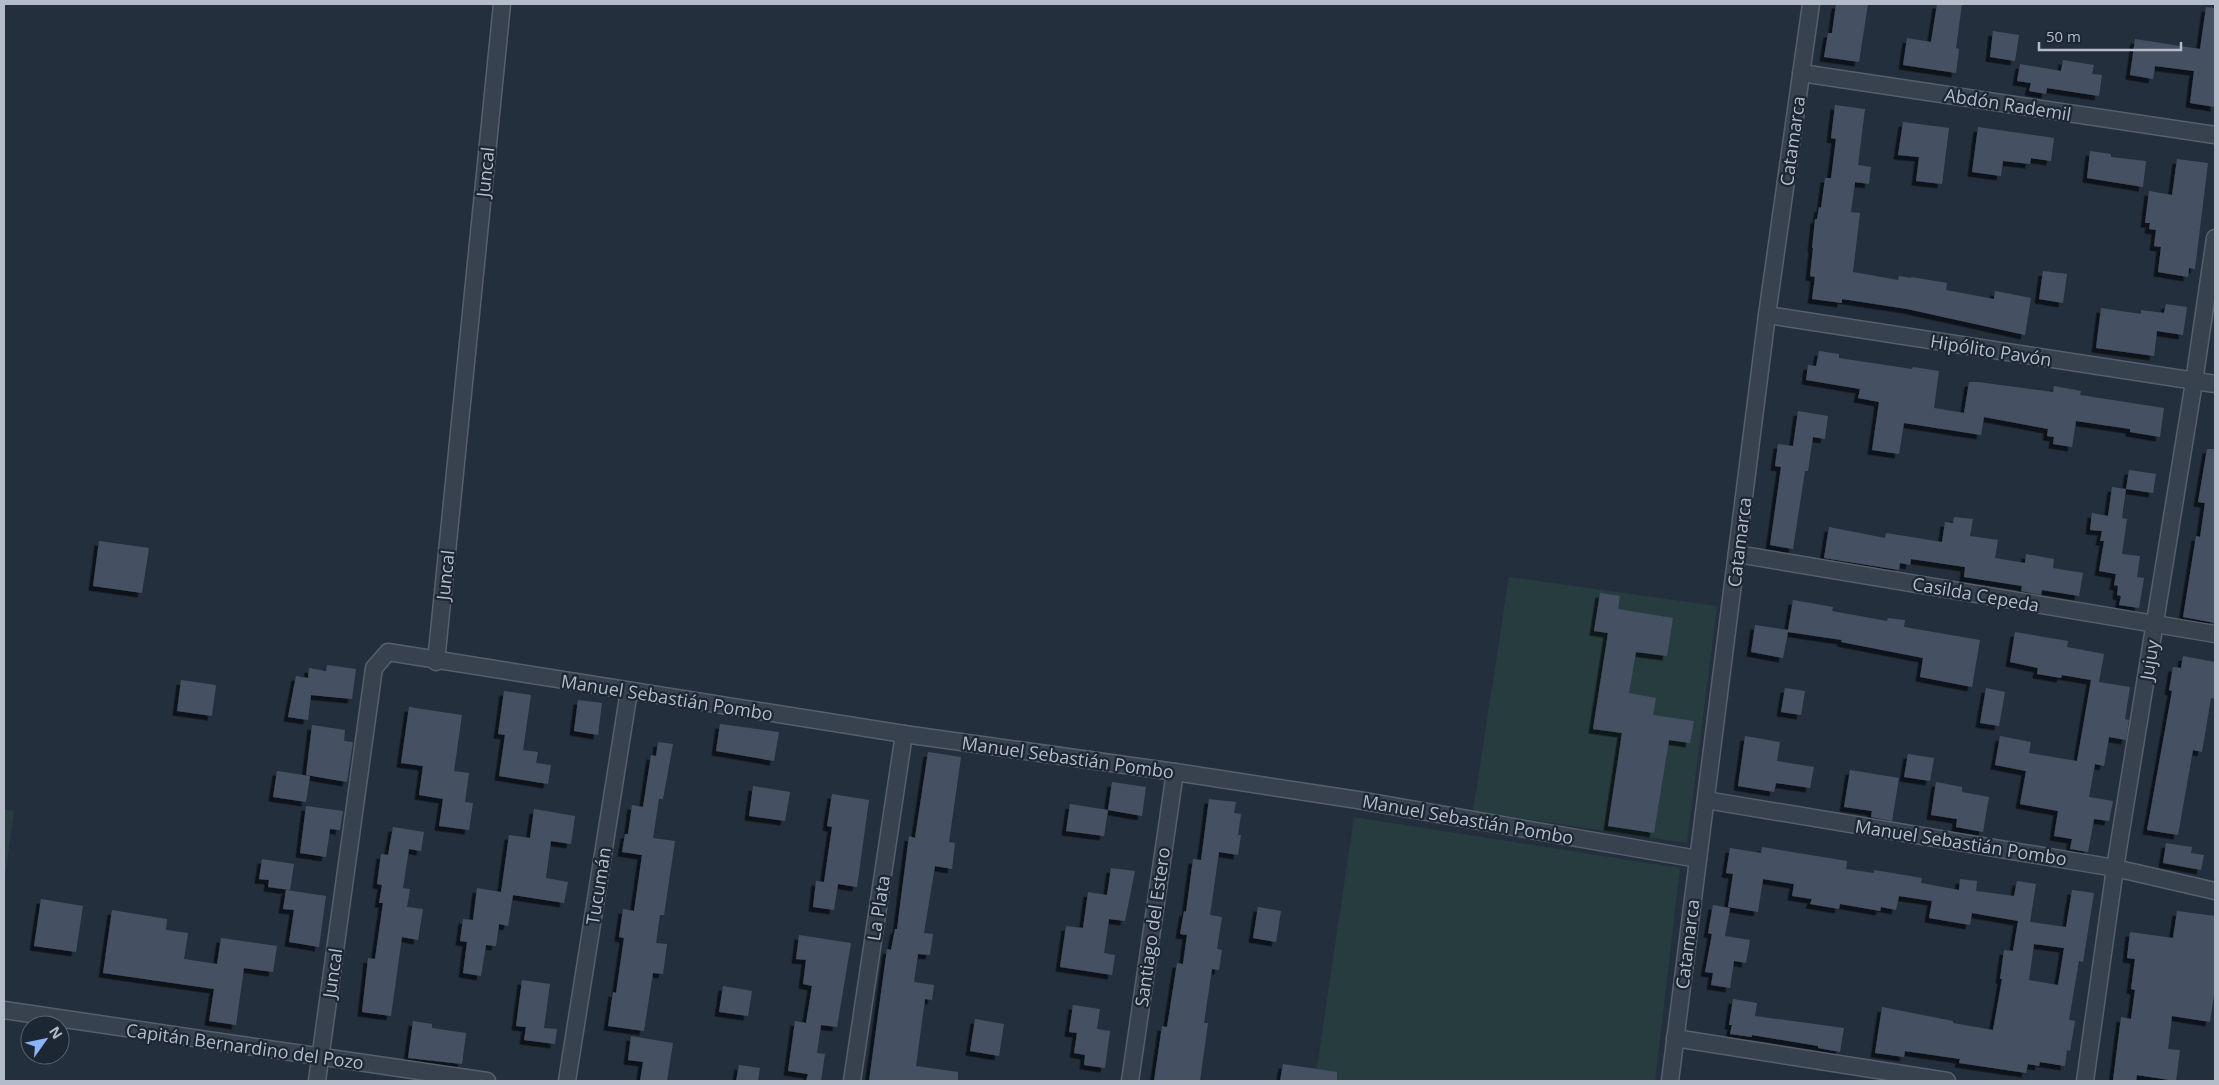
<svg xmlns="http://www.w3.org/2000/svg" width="2219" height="1085" font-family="'Open Sans',sans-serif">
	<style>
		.green { fill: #263c3f }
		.building { fill: #455162; fill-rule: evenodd; filter: url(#shadow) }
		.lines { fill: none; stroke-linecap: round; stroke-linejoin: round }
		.minor-casing { stroke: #565f6c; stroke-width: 19 }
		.minor { stroke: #38414e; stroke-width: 16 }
		.labels { text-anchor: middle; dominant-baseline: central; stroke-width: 4.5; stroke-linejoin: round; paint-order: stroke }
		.street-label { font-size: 18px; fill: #b4bcc9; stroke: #1d2633 }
	</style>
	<defs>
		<filter id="shadow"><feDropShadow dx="-4.5" dy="4.5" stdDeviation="0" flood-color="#0009"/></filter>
	</defs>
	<rect width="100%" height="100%" fill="#242f3e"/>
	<g class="green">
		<polygon points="1509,577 1717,606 1687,843 1473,811"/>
		<polygon points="4,809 14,811 4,884"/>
		<polygon points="1354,817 1680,868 1655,1081 1315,1081"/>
	</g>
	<g class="building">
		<polygon points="1836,4 1868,4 1859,62 1824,57 1828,33 1832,33"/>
		<polygon points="1937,4 1962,4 1956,48 1959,49 1956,73 1903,65 1907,38 1931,42"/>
		<polygon points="2206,7 2215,8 2215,107 2190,103 2194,71 2155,66 2153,79 2130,75 2135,39 2200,49"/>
		<polygon points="1993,31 2019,35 2015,61 1990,57"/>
		<polygon points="2063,60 2094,65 2092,74 2102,75 2099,96 2047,88 2046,94 2029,91 2031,83 2017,81 2020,64 2061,71"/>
		<polygon points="1835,105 1865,109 1858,165 1871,167 1869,184 1855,182 1851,212 1860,213 1853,272 1898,280 1899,276 1911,278 1911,277 1947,283 1946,290 1994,299 1995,291 2031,298 2025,335 1907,309 1842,299 1842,303 1812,299 1815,277 1810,276 1813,248 1812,248 1815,219 1817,219 1819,207 1821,208 1825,178 1831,178 1836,139 1831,138"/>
		<polygon points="1903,122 1949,128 1942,184 1916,181 1919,157 1898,155"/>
		<polygon points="1978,127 2054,138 2051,161 2031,158 2030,164 2003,161 2001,176 1972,172"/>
		<polygon points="2090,151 2111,154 2111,157 2146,161 2143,187 2087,178"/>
		<polygon points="2177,159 2208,163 2195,269 2189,268 2188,277 2158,272 2161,247 2154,246 2156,230 2149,229 2150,223 2145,223 2149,191 2172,195"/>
		<polygon points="2043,271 2067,274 2063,303 2039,299"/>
		<polygon points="2166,304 2187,307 2183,335 2157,331 2154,356 2096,348 2101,308 2141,314 2141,310 2164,313"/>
		<polygon points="1819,351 1839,354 1839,358 1912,369 1913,367 1939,371 1934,408 1964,413 1969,382 1978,382 2053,392 2054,386 2081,391 2080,395 2164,408 2160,437 2130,432 2130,429 2076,421 2072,447 2053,444 2054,437 2047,436 2048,429 1984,417 1981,435 1904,423 1899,454 1872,450 1879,402 1858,398 1860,389 1806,380 1808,365 1816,366"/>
		<polygon points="1798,411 1828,416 1825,439 1813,437 1808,471 1805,471 1793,549 1770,545 1781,467 1775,466 1778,444 1793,446"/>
		<polygon points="2207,449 2215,449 2215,623 2183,617 2196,536 2200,537 2205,503 2198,502"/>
		<polygon points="2129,470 2156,474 2153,493 2126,489"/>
		<polygon points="2112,487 2126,489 2122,518 2127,519 2122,554 2140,556 2137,577 2144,578 2139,608 2119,605 2121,596 2117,595 2118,586 2114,585 2116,574 2099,571 2104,541 2100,541 2102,531 2090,530 2092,513 2108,516"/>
		<polygon points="1954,517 1973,519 1970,536 1998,540 1995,558 2025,563 2026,554 2054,559 2053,568 2083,573 2079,596 2042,590 2041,595 2021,591 2022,586 1964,577 1965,567 1911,559 1910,565 1900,563 1899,570 1824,558 1829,527 1885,538 1886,533 1942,542 1945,522 1953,523"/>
		<polygon points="99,541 149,548 142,593 93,586"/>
		<polygon points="1600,593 1620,596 1618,609 1673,618 1667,656 1636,652 1629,693 1656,698 1653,715 1694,721 1690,743 1669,740 1654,833 1608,826 1622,733 1593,729 1608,633 1594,631"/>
		<polygon points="1793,600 1833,607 1832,611 1887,621 1888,618 1905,620 1904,627 1980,640 1972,687 1920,677 1923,658 1841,642 1842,640 1788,632 1783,658 1751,652 1755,625 1788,630"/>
		<polygon points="2015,632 2068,641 2067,647 2104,654 2099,682 2130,687 2125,719 2129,720 2126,740 2109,737 2104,766 2095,764 2089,797 2113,801 2109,821 2094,819 2088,852 2070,849 2072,839 2054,836 2058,811 2020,804 2026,771 1995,765 2000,736 2031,742 2029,753 2077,761 2091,680 2062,675 2061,678 2037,674 2038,668 2010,662"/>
		<polygon points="2183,656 2215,662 2215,699 2211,698 2202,752 2193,750 2178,835 2147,830 2172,691 2169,690 2173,667 2181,668"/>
		<polygon points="327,665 356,669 352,699 311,695 308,720 288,717 296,676 308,678 309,668 326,671"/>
		<polygon points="181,680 216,685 212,716 177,711"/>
		<polygon points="1785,688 1805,691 1801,715 1781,712"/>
		<polygon points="1986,688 2005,692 1999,726 1980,723"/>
		<polygon points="504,691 531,695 523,750 538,752 536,763 551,765 548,784 499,776 505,735 498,734"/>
		<polygon points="578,700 602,703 598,735 574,731"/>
		<polygon points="409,707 462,715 454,771 469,773 465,802 473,803 469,830 439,826 443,799 419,795 423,766 401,763"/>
		<polygon points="720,724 779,732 774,761 716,751"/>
		<polygon points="312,725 345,730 344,741 353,742 347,782 306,775"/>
		<polygon points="1745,736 1780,742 1777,761 1814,767 1810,788 1776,783 1774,792 1738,786"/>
		<polygon points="658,742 673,744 663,799 659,799 653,838 675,841 664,915 660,915 656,943 667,944 663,974 653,973 644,1031 608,1026 613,992 616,993 624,938 619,937 623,909 634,911 642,855 622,852 625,834 628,834 632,805 643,807 651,755 656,756"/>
		<polygon points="928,752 961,757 949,842 955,843 952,869 935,866 924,933 933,934 930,955 918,954 914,982 934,985 932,1000 925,999 916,1066 958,1072 958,1081 869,1081 887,949 891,950 895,929 897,929 909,836 915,838"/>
		<polygon points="1908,754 1934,758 1930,781 1904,777"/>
		<polygon points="1850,770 1899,778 1892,821 1871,817 1872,811 1844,807"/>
		<polygon points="277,771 310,776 306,802 273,797"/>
		<polygon points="1112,782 1146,787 1142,816 1108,810"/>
		<polygon points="1936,782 1962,787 1962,792 1989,797 1983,832 1956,827 1957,819 1931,815"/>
		<polygon points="753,786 790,792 785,821 749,816"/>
		<polygon points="832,794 869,800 857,887 838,884 834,910 813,907 816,881 824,882 832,827 827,826"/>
		<polygon points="1209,799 1236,802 1234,813 1241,814 1238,835 1241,835 1238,855 1219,852 1210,915 1222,917 1217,949 1222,950 1219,970 1212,969 1204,1023 1208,1023 1200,1081 1154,1081 1162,1026 1167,1027 1177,963 1183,964 1187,935 1180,934 1184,911 1186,912 1193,859 1201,860"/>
		<polygon points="1070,804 1108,810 1104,836 1066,831"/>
		<polygon points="306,806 343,811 340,830 330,829 326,857 300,853"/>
		<polygon points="534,809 575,816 571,844 551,841 546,878 568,882 564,903 513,895 508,926 499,924 496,946 486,945 481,976 463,973 467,942 460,941 463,919 473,920 477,888 501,892 509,835 530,838"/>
		<polygon points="393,827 424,832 421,851 409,849 403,888 410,889 407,907 423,909 418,940 402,937 391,1016 362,1012 368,958 375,959 383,903 379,903 382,885 377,884 381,854 388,855"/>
		<polygon points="2166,843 2192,847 2191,853 2204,855 2201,870 2163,863"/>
		<path d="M1762 847 1847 861 1846 869 1874 873V870L1922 878 1921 883 1959 890 1960 879 1977 881 1976 891 2014 896 2017 881 2036 884 2030 922 2066 927 2072 890 2094 893 2083 962 2079 961 2069 1020 2075 1021 2070 1051 2067 1050 2065 1066 2040 1062 2039 1066 2028 1064 2026 1073 1959 1063 1960 1059 1905 1051 1904 1057 1875 1053 1882 1007 1953 1021V1023L1993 1030 2002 979H2000L2004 950 2013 951 2018 921 1972 913 1970 925 1929 918 1932 901 1899 896 1896 910 1881 907 1880 911 1840 904 1839 909 1810 904 1812 899 1792 896 1794 884 1763 879 1758 912 1728 907 1733 874 1726 873 1730 848 1761 853ZM2034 944 2064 948 2058 985 2029 980Z"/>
		<polygon points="262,859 294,864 290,890 268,887 269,880 259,879"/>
		<polygon points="1111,868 1135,871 1125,921 1109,919 1104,953 1115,955 1112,975 1060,967 1066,926 1083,928 1088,892 1107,895"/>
		<polygon points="286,890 326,896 319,947 289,942 294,910 283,909"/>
		<polygon points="41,899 83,906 76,952 34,946"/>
		<polygon points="1713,905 1730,908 1725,936 1750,940 1746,963 1734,961 1730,988 1711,985 1713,973 1705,972 1712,934 1708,933"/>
		<polygon points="1258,907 1281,911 1276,942 1253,938"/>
		<polygon points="112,910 167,919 166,930 188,933 184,959 217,964 221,938 277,946 273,972 244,968 236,1025 209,1021 214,989 103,973"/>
		<polygon points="2177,911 2215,916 2215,988 2210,1022 2172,1016 2168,1049 2180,1050 2176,1081 2137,1075 2136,1081 2113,1080 2121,1017 2131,1019 2135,990 2131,989 2135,959 2127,958 2130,932 2173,938"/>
		<polygon points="799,935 851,943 837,1027 821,1025 817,1053 825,1054 821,1081 806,1081 808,1074 788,1071 795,1021 806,1023 812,986 803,984 806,960 796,959"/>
		<polygon points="522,980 550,984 544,1028 557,1029 555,1044 524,1040 526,1027 516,1026"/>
		<polygon points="723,986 752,991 748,1016 719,1012"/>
		<polygon points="1733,999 1757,1003 1755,1016 1844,1028 1840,1052 1818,1048 1818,1046 1752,1035 1752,1037 1730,1034 1732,1025 1729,1025"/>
		<polygon points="1073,1005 1100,1009 1097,1029 1110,1031 1105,1068 1084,1065 1085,1055 1074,1053 1077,1033 1069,1032"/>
		<polygon points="975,1019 1004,1024 999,1056 970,1051"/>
		<polygon points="413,1021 432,1024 432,1028 466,1033 462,1064 408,1058"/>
		<polygon points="631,1036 673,1043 667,1081 640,1081 643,1062 628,1060"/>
		<polygon points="1283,1064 1337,1072 1337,1081 1280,1081"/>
		<polygon points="739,1065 760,1068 758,1081 736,1081"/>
	</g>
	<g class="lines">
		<defs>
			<g id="minor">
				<polyline points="1801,73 2215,135"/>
				<polyline points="1767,315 2215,384"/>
				<polyline points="1737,554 2215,634"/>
				<polyline points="436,662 502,4"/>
				<polyline points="1706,800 2115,868 2215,891"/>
				<polyline points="4,1010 487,1081"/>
				<polyline points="1675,1038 1947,1081"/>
				<polyline points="317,1081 374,668 388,652 904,734 1175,772 1358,800 1698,859"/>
				<polyline points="567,1081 629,691"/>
				<polyline points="852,1081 904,734"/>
				<polyline points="1130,1081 1175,772"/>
				<polyline points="1670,1081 1767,315 1811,4"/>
				<polyline points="2085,1081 2115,868 2194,382 2215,238"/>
			</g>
		</defs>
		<use href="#minor" class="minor-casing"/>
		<use href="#minor" class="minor"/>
	</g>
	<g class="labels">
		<g class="street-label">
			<text transform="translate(2008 104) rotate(9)">Abdón Rademil</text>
			<text transform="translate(1792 141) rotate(-82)">Catamarca</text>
			<text transform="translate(485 172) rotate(-84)">Juncal</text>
			<text transform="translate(1991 350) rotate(9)">Hipólito Pavón</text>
			<text transform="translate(1739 542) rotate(-83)">Catamarca</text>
			<text transform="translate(445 575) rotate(-84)">Juncal</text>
			<text transform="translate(1976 594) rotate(10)">Casilda Cepeda</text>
			<text transform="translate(2149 660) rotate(-81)">Jujuy</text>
			<text transform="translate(667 697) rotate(9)">Manuel Sebastián Pombo</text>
			<text transform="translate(1068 757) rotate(8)">Manuel Sebastián Pombo</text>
			<text transform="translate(1468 819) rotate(10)">Manuel Sebastián Pombo</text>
			<text transform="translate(1961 842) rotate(9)">Manuel Sebastián Pombo</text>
			<text transform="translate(598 886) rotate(-81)">Tucumán</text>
			<text transform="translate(878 908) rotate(-81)">La Plata</text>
			<text transform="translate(1152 927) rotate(-82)">Santiago del Estero</text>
			<text transform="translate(1687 944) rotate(-83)">Catamarca</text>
			<text transform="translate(332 973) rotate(-82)">Juncal</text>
			<text transform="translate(245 1046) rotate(8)">Capitán Bernardino del Pozo</text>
		</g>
	</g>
	<rect width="2219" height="1085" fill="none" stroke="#b4bcc9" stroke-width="10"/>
	<g transform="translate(45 1040) rotate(57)"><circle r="24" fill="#1d2633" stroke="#59626f"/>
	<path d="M0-4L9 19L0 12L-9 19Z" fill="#8ab4f8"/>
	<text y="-8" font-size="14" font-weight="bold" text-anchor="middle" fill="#b4bcc9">N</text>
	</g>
	<path d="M2039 42v8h142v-8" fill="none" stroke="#b4bcc9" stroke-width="2.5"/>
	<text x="2046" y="42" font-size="15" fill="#b4bcc9" stroke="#1d2633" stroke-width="4" paint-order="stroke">50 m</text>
</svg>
